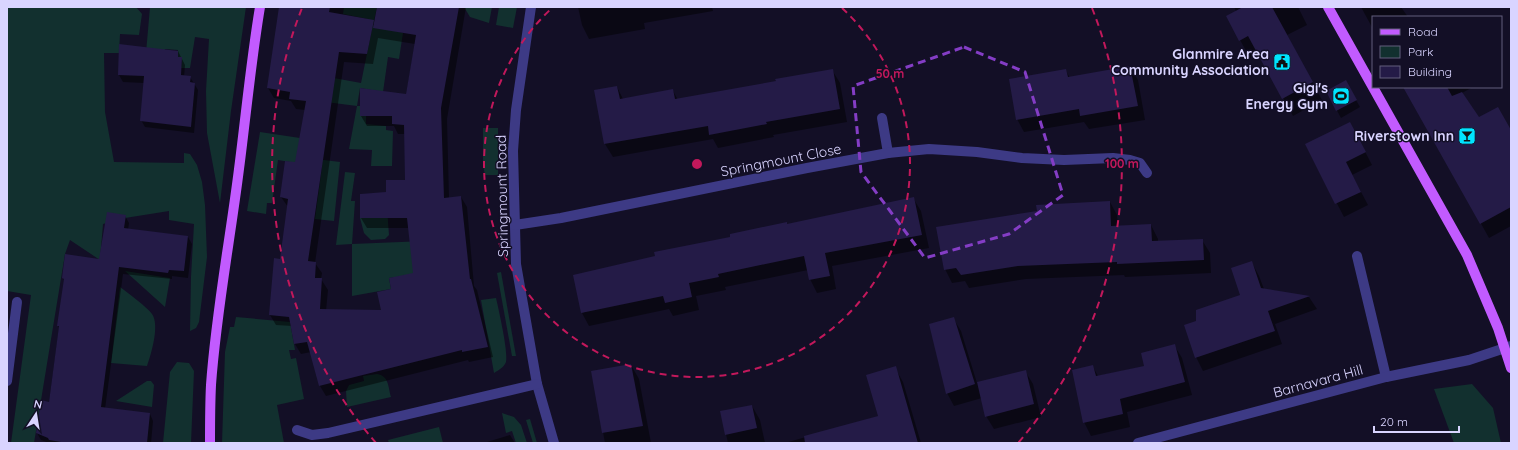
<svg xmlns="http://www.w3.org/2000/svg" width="1518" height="450" font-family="Quicksand,sans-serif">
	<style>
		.green { fill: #12302f }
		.shadow { fill: #0007; fill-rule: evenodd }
		.building { fill: #241b47 }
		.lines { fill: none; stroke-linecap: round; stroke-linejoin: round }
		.minor { stroke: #3d3a85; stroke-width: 10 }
		.major { stroke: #c25bff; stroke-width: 10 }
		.marked { fill: none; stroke: #843dc5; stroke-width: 3; stroke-dasharray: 8 5; stroke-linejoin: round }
		.ring { fill: none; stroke: #c2185b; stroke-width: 2; stroke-dasharray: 7 5 }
		.labels { text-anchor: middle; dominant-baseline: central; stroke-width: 3; stroke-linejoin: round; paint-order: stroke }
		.poi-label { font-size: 14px; font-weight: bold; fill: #d9d4ff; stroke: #130f26; text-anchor: end }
		.street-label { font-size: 14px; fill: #d9d4ff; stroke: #130f26 }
		.centre { fill: #c2185b; stroke: #130f26; stroke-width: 2 }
		.ring-label { font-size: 12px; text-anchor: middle; font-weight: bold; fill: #c2185b; stroke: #130f26; stroke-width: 3; stroke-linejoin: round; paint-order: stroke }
	</style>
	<rect width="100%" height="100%" fill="#130f26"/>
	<g class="green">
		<polygon points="7,7 136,7 142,14 139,35 120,34 119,53 104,53 105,112 114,162 184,163 184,153 190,154 197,165 202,182 205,205 207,257 199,322 196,328 190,331 191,277 194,224 169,220 169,211 125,218 103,224 100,260 70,240 65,254 34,443 11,443 31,295 7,291"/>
		<polygon points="150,7 246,7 231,111 220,203 207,133 206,91 209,39 195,37 190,68 181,68 182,57 178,57 178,50 165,49 164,55 146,53"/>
		<polygon points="344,7 377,7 373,25 403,33 399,59 388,57 383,92 360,88 357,106 366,106 366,124 386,126 386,130 393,131 392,166 371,166 372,150 349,149 357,106 318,101 323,76 361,83 372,29 366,28 368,19 343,14"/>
		<polygon points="464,7 492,7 489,23 470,17"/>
		<polygon points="499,7 517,7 513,28 496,25"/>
		<polygon points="483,128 498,128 498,175 485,175 483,165"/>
		<polygon points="260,132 300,138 296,163 278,160 272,203 267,203 266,214 247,211"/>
		<polygon points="316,159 340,162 334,221 315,219 322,167 315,165"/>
		<polygon points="345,172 355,173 351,201 355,201 352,244 425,241 428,279 397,277 389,278 391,289 352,296 352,244 336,245"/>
		<polygon points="374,207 387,208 389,235 385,239 371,240 364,233 360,218 374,218"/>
		<polygon points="125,271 170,278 165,307"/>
		<polygon points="501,272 516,356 512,356 497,273"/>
		<path d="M120 287C129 294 146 306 152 314 160 325 151 355 147 366L111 363Z"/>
		<path d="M496 298C499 311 508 351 506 362 504 367 499 370 494 373L481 300Z"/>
		<polygon points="236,317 290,322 295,350 289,350 291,359 296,358 304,399 277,405 284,443 222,443 225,352 230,327 234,327"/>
		<polygon points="177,362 189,363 194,371 191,443 163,443 170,372"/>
		<path d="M377 374C389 376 388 386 391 397L347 407 346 391 349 385 364 381 363 376Z"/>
		<polygon points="147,381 151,381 154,385 152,407 116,401"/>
		<polygon points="1472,384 1493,408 1501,443 1454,443 1434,389"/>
		<polygon points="502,413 514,417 521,425 527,443 516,443 512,431 506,433"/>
		<polygon points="530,419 537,443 533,443 526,420"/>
		<polygon points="439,427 443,443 389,443 388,440"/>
	</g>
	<g class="shadow">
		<path d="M281 7H466L447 119 449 198 461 197 467 207 474 286 477 290 493 357 469 362 468 360 326 396 320 386 311 352 301 354 295 344 292 326 276 325 270 315 281 260 288 207 281 197 296 164 305 110 296 109 291 101 274 98 268 88ZM378 38 415 44 406 95 361 89V116L367 126H394L398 134H405L406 181 387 193 361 194V218L367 228H409L414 274 392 290 382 311H326L328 290 321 279 322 273 315 263 344 62 373 64Z"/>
		<polygon points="578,7 712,7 713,11 644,23 645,29 589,39 582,25"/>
		<polygon points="1234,7 1298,7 1307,25 1287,35 1322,100 1293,116 1259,53 1250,58 1240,40 1236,11"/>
		<polygon points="1361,7 1401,7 1408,17 1373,17 1373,29"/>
		<polygon points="178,51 185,65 184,77 190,77 198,90 194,133 145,127 141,120 144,83 123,82 119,75"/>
		<polygon points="1130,67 1138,80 1145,120 1089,129 1084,122 1024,132 1017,119 1066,71 1070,78"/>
		<polygon points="832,70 840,83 847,122 773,135 774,137 718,148 713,139 613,157 605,144 595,91 617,87 623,99 673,91 678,100 777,82"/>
		<polygon points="1345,81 1360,107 1341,118 1327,92"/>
		<polygon points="1405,87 1473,87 1462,93 1478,118 1511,131 1511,226 1489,238"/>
		<polygon points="1357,136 1372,165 1352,175 1368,205 1344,217 1306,144"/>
		<polygon points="913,198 921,211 929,248 832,266 836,289 817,293 810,279 808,270 725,287 726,290 696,296 699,310 673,316 669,309 589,326 582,313 787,225"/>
		<polygon points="1110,202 1117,215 1118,227 1151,225 1158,239 1158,242 1202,240 1210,253 1211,273 1125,277 1124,275 1026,279 969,288 965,281 952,283 945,269"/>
		<polygon points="125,216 129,223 128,230 188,237 192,244 188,278 172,276 172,279 123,274 105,409 150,414 153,421 151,443 49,443 41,440 37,433 49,403 59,328 58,325 65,281 63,278 100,260"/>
		<polygon points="1252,263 1259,276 1264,289 1309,297 1317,309 1275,324 1282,344 1203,371 1196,357 1198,322 1241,296"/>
		<polygon points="953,318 961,331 977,383 1025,371 1033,384 1041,417 994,429 986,416 982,398 954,406 947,393"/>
		<polygon points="1174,345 1182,358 1192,395 1127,412 1130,427 1091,436 1084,422 1093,367 1098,376 1146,366"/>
		<polygon points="631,365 639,379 651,443 605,443 592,372"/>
		<polygon points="895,368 903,382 921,443 785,443 879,416"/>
		<polygon points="752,406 760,420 765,443 728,443 721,412"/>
		<polygon points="510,435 515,443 487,443 487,442"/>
	</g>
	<g class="building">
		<polygon points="279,7 330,7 329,12 374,20 367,54 339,52 308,261 316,262 315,278 322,278 320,309 381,310 377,292 391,289 389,278 413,273 407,218 360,218 360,194 386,192 386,180 405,180 404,125 392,124 392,116 360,116 360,88 406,94 416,35 373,28 377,7 459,7 441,108 444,198 461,196 470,279 471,279 488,347 462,352 462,350 319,386 307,342 294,344 289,317 269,315 274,258 280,259 288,199 280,197 285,161 295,162 306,101 289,99 290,92 267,88"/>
		<polygon points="1243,7 1272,7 1313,82 1282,99 1248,36 1239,41 1226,16"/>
		<polygon points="119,44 178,51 178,57 182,57 181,75 191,76 190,82 195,83 191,127 140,121 144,76 118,75"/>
		<polygon points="1130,66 1138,106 1080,116 1079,109 1016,120 1009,79 1066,69 1068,77"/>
		<polygon points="833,69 840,109 766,122 767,124 709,135 708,126 604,144 594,90 617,86 620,99 673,89 675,99 776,81 775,79"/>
		<polygon points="1346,80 1357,100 1336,111 1326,91"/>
		<polygon points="1403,87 1447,87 1452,96 1462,92 1479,117 1498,107 1511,130 1511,207 1480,224"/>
		<polygon points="1350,122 1366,152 1346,162 1361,192 1335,204 1305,144"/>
		<polygon points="914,197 922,235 825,253 830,276 809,280 804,256 718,274 719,277 689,283 692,297 665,303 663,296 581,313 573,275 655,256 654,252 730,237 730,234 787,222 787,224"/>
		<polygon points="1110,201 1111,226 1151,224 1152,241 1203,239 1204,260 1117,264 1117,262 1018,266 961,275 956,268 944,270 936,227 1037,211 1036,205"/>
		<polygon points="107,212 126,215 124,228 188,236 184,271 169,270 168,273 119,267 101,407 150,413 147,443 67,443 49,440 48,438 36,433 41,400 49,402 59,326 57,326 64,279 62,278 65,254 99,259"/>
		<polygon points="1252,261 1261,288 1310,296 1268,311 1275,331 1195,358 1184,325 1196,321 1196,310 1240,295 1231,268"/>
		<polygon points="954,317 975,384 946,394 929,324"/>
		<polygon points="1175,344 1185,382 1120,399 1123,414 1083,423 1072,370 1093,365 1096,376 1144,366 1141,353"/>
		<polygon points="631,364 643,426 602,433 591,371"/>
		<polygon points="896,366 918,443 805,443 804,436 878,416 866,375"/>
		<polygon points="1026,370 1034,404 985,417 977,382"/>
		<polygon points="752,405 757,428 725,435 720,411"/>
	</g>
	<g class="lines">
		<g class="minor">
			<polyline points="531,7 516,110 513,151 516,264 537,384 554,443"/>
			<polyline points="882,118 888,153"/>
			<polyline points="515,225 561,218 807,168 888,153 929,149 977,152 1022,158 1064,160 1113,158 1130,160 1140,163 1147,173"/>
			<polyline points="1357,256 1386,377"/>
			<polyline points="7,381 17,302"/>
			<polyline points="297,430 312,435 328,433 537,384"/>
			<polyline points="1138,443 1386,377 1469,360 1511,346"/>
		</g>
		<g class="major">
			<polyline points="1328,7 1467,255 1498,328 1511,368"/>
			<path d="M210 443C210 424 210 405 211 385 216 313 230 241 239 169 246 115 251 61 260 7"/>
		</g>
	</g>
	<path class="marked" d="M964 47 1025 72 1063 195 1009 234 925 258 861 172 853 86Z"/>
	<g class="ring">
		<path d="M842 8A213 213 0 1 1 552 8"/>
		<path d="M376 443A425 425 0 0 1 302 8M1092 8A425 425 0 0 1 1018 443"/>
	</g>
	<defs>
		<symbol id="civic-square" viewBox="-11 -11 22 22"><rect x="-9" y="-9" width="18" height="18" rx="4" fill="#00e5ff" stroke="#130f26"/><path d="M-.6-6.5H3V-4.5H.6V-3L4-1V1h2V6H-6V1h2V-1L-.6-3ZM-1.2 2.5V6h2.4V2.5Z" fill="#111"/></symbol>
		<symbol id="stadium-square" viewBox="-11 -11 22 22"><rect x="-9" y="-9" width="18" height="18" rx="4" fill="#00e5ff" stroke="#130f26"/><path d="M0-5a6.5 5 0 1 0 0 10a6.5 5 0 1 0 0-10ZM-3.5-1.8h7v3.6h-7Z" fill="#111"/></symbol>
		<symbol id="bar-square" viewBox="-11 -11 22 22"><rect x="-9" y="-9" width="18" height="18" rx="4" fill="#00e5ff" stroke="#130f26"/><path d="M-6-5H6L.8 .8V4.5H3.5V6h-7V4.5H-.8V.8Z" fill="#111"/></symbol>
	</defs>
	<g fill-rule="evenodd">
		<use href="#civic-square" x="1272" y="52" width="20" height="20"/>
		<use href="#stadium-square" x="1331" y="86" width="20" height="20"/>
		<use href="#bar-square" x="1457" y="126" width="20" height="20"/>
	</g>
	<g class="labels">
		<g class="poi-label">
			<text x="1269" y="54">Glanmire Area<tspan x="1269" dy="16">Community Association</tspan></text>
			<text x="1328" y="88">Gigi's<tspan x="1328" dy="16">Energy Gym</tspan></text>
			<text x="1454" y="136">Riverstown Inn</text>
		</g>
		<g class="street-label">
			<text transform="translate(781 160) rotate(-11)">Springmount Close</text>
			<text transform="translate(502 196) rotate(-91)">Springmount Road</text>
			<text transform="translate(1318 381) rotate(-15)">Barnavara Hill</text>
		</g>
	</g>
	<circle cx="697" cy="164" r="6" class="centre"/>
	<g class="ring-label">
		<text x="890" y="78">50 m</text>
		<text x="1122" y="168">100 m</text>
	</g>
	<rect width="1518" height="450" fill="none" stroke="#d9d4ff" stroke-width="16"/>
	<rect x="1372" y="16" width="130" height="72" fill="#130f26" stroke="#625e7d"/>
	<rect x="1380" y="29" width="20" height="6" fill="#c25bff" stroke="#625e7d"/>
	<text x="1408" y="36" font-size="12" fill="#d9d4ff">Road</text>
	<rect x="1380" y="46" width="20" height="12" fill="#12302f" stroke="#625e7d"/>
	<text x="1408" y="56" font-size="12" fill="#d9d4ff">Park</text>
	<rect x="1380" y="66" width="20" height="12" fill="#241b47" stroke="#625e7d"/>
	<text x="1408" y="76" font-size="12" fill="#d9d4ff">Building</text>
	<g transform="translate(36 414) rotate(12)" stroke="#130f26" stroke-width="3" paint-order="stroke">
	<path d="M0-3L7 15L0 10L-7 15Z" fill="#d9d4ff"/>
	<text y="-6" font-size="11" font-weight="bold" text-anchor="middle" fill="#d9d4ff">N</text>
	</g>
	<path d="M1374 426v6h85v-6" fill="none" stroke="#d9d4ff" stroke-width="2"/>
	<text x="1380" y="426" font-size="12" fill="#d9d4ff" stroke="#130f26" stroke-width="3" paint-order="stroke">20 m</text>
</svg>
